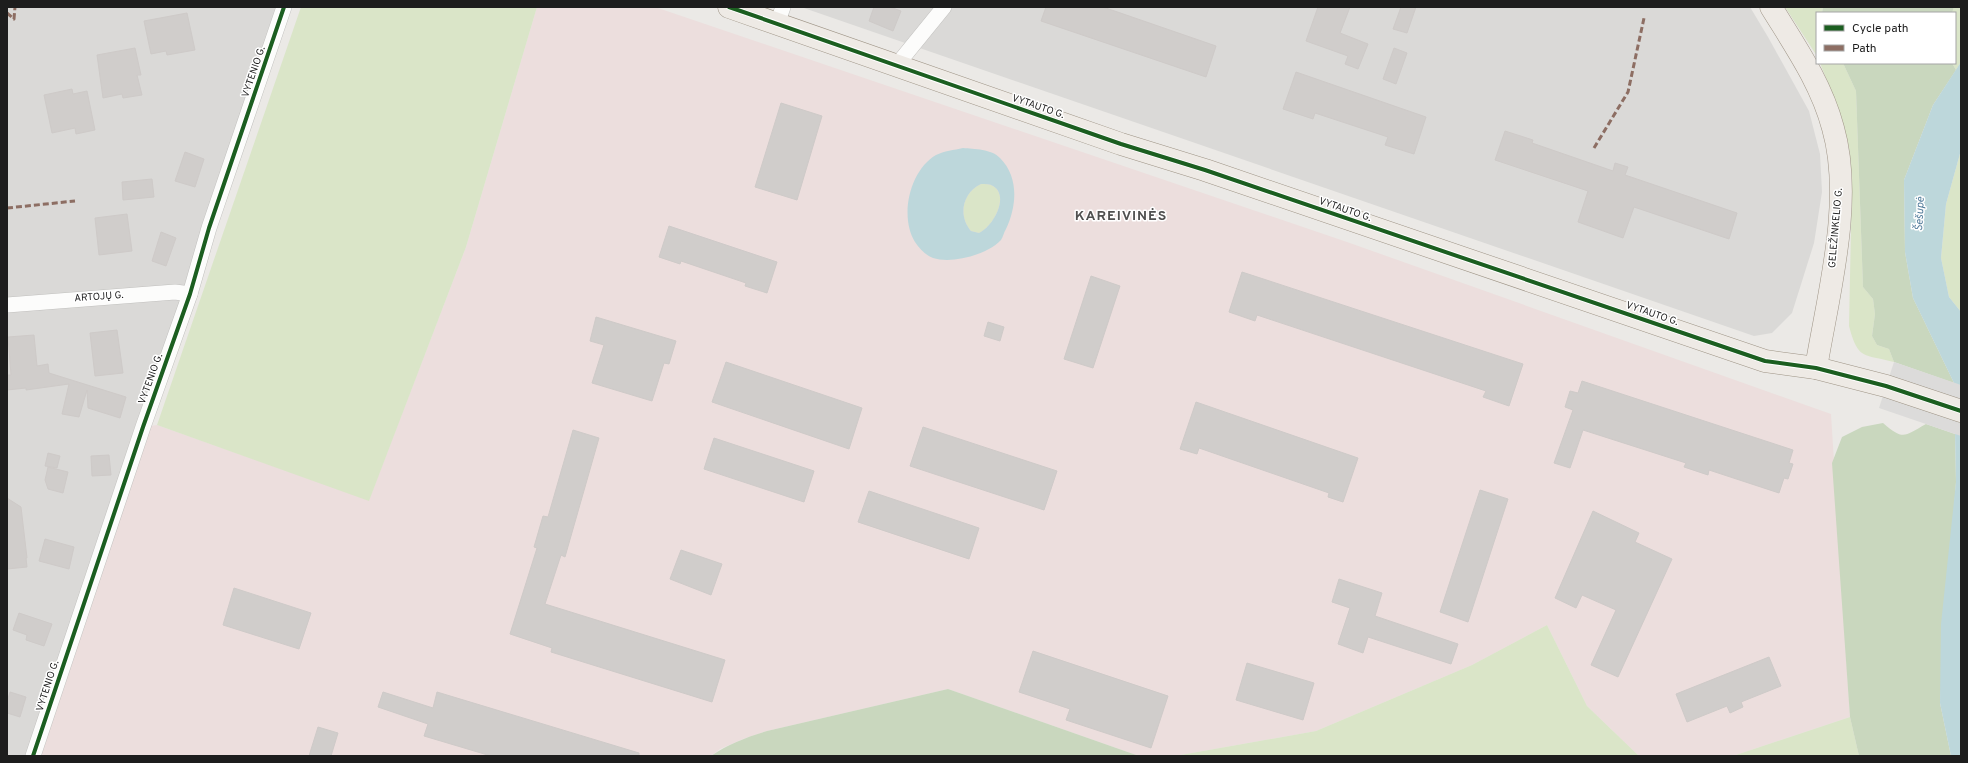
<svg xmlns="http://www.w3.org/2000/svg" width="1968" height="763" font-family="Overpass,sans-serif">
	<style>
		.residential { fill: #dad9d7 }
		.commercial { fill: #ecdedd }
		.grass { fill: #dae5c8 }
		.forest { fill: #c9d7be }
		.water { fill: #bdd7db; fill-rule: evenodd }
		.pier { fill: #dcdbda }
		.building { fill: #d0cdcb; stroke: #cecac8 }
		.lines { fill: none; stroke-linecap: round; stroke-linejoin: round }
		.minor-casing { stroke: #c1c0be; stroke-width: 16 }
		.primary-casing { stroke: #9e9486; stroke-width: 23 }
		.minor { stroke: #fcfcfb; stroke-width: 15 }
		.primary { stroke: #eeeae5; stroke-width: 22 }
		.quiet { stroke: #8d6e63; stroke-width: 3; stroke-dasharray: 6 3; stroke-linecap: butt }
		.cycleway-casing { stroke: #fff; stroke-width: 6 }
		.cycleway { stroke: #1b5e20; stroke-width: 4 }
		.labels { text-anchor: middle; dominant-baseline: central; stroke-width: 3; stroke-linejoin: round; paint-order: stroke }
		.street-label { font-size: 10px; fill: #1d1d1d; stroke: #fff }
		.water-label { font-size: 11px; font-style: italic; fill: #517b9a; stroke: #fff }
		.district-label { font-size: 14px; font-weight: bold; letter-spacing: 1px; fill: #505050; stroke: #fff }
	</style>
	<rect width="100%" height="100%" fill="#ebe9e6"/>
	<g class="residential">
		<polygon points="7,7 284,7 33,756 7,756"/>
		<polygon points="801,7 1750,7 1768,37 1809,111 1820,154 1822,192 1814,243 1792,313 1772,333 1754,336"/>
	</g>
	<polygon class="commercial" points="537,7 655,7 1347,242 1831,414 1850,717 1733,756 1639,756 1587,706 1547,625 1472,665 1316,731 1175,756 1139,756 948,689 767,731 743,739 720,749 711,756 33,756 143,427 157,425 369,500 466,247"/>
	<g class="grass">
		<polygon points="301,7 537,7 466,247 369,501 157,425"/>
		<polygon points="1785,7 1823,7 1822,13 1817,13 1817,56"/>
		<polygon points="1954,7 1961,7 1961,62 1956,70 1952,63 1955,63 1955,13 1952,13"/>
		<path d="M1820 63H1843L1856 91 1863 287 1873 299 1875 314 1872 336 1877 345 1889 349 1894 362C1863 354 1858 360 1849 326L1852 179 1849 148 1841 116Z"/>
		<polygon points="1961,150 1961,312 1949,297 1941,258 1946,204"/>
		<path d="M981 184C985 184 990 184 993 186 1010 196 993 227 979 233L971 231C958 216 962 193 981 184Z"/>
		<polygon points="1547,625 1587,706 1639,756 1175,756 1316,731 1472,665"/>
		<polygon points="1850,717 1859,756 1733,756"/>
	</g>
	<g class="forest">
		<polygon points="1823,7 1954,7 1952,13 1822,13"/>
		<polygon points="1843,63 1952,63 1956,70 1933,105 1904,180 1905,252 1913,298 1954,383 1894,362 1889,349 1877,345 1872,336 1875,314 1873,299 1863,287 1856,91"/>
		<path d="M1883 423C1904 441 1904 436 1926 424L1955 434 1956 482 1940 703 1951 756H1859L1850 717 1832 463 1842 437 1862 427Z"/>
		<path d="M948 689 1139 756H711C728 744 747 737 767 731Z"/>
	</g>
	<g class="water">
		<polygon points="1961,62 1961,150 1946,204 1941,258 1949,297 1961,312 1961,756 1951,756 1940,703 1941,624 1956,482 1954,383 1913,298 1905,252 1904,180 1933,105"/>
		<path d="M963 148C974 149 992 149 1000 158 1019 177 1017 206 1006 229 1004 232 1003 237 1001 240 987 255 952 264 933 258 925 255 919 248 915 242 899 216 910 170 936 155 944 151 954 150 963 148ZM981 184C985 184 990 184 993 186 1010 196 993 227 979 233L971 231C958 216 962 193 981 184Z"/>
	</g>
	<polygon class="pier" points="1894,362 1961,385 1961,436 1879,408"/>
	<g class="building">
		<polygon points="874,7 890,7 901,11 893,31 869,21"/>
		<polygon points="1046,7 1103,7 1216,46 1206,77 1041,21"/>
		<polygon points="1318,7 1350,7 1340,33 1368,44 1358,69 1345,64 1348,56 1306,41"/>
		<polygon points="1401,7 1416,7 1407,33 1393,29"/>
		<polygon points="187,13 195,50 167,55 166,51 151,54 144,21"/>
		<polygon points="135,48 141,75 137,75 142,95 123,98 122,94 103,98 97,55"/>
		<polygon points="1394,48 1407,53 1396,84 1383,79"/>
		<polygon points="1296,72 1426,117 1414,154 1385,145 1388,137 1315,113 1313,119 1283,109"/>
		<polygon points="72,89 73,94 87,91 95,130 76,134 75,128 52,133 44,95"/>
		<polygon points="781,103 822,116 797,200 755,187"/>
		<polygon points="1505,131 1533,140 1532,143 1613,171 1615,163 1628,167 1625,175 1737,213 1729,239 1634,207 1623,238 1578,222 1588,191 1495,160"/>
		<polygon points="185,152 204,159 195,187 175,181"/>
		<polygon points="152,179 154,197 123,200 122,182"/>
		<polygon points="127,214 132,251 99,255 95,218"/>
		<polygon points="669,226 777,262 767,293 745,286 746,283 681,261 680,264 659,257"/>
		<polygon points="161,232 176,238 166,266 152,261"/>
		<polygon points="1242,272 1523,364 1509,406 1483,397 1486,391 1257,315 1255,321 1229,312"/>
		<polygon points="1091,276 1120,286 1093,368 1064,359"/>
		<polygon points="596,317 676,341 669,364 664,363 652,401 592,383 604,345 590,341"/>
		<polygon points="988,322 1004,327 1000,341 984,336"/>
		<polygon points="117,330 123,373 95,376 90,333"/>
		<polygon points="34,335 37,366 48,364 49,373 126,397 120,418 88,408 87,390 79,417 62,414 69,384 26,390 26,388 7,390 7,375 11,375 8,337"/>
		<polygon points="726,362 862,408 849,449 712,402"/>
		<polygon points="1582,381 1793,450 1789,463 1793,464 1788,479 1784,478 1779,493 1709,470 1708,475 1684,467 1686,463 1583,430 1570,468 1554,463 1573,410 1565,407 1570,391 1578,393"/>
		<polygon points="1196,402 1358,458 1343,502 1328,497 1329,493 1199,448 1197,454 1180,449"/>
		<polygon points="923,427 1057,471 1044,510 910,466"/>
		<polygon points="573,430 599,438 565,557 561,555 545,604 725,660 712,702 551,652 552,648 510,634 537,548 534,547 543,516 548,517"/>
		<polygon points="714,438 814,471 804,502 704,469"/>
		<polygon points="48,453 60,456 57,468 45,466"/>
		<polygon points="109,455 111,475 92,476 91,456"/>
		<polygon points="48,467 68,472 63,493 48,489 45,480"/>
		<polygon points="1480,490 1508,499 1468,622 1440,612"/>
		<polygon points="869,491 979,528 969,559 858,522"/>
		<polygon points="7,498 21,507 27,558 26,558 27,567 7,569"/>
		<polygon points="1593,511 1639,533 1635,542 1672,559 1618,677 1591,665 1616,610 1582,595 1576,608 1555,598"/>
		<polygon points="45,539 74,547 69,569 39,561"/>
		<polygon points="681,550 722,564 711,595 670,579"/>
		<polygon points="1339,579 1382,593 1375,616 1458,644 1451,664 1368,637 1363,653 1338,644 1350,608 1332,602"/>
		<polygon points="234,588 311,613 299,649 223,625"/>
		<polygon points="19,613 52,624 44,646 26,640 27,635 13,630"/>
		<polygon points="1033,651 1168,696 1151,748 1066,720 1070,709 1019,692"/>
		<polygon points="1769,657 1781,686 1741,702 1743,707 1730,713 1727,706 1687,722 1676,694"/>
		<polygon points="1247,663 1314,683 1303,720 1236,700"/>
		<polygon points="10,692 26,697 20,717 7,713 7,702"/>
		<polygon points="383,692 433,708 437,692 639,753 639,756 491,756 424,736 428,724 378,707"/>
		<polygon points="318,727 338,733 331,756 309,756"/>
	</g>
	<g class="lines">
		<defs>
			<g id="minor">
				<polyline points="777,24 783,7"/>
				<polyline points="896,66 944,7"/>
				<polyline points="7,305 175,292 190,294"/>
				<polyline points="33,756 143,427 190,294 209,228 284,7"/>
			</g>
			<g id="primary">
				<polyline points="729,7 1121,144 1205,170 1765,361 1816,368 1886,386 1961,411"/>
				<path d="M1771 7C1795 46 1821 83 1833 128 1854 201 1828 295 1816 368"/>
			</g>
		</defs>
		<use href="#minor" class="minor-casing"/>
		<use href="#primary" class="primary-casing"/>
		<use href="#minor" class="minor"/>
		<use href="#primary" class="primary"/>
		<g class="quiet">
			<polyline points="7,13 14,19 15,7"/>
			<polyline points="1594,148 1628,92 1644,18"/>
			<polyline points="7,208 75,201"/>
		</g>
		<defs>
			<g id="cycleway">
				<polyline points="729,7 1121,144 1205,170 1765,361 1816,368 1886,386 1961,411"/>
				<polyline points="33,756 143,427 190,294 209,228 284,7"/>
			</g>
		</defs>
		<use href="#cycleway" class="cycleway-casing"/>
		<use href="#cycleway" class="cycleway"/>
	</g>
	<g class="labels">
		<g class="street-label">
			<text transform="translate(254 72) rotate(-71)">VYTENIO G.</text>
			<text transform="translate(1038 107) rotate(19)">VYTAUTO G.</text>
			<text transform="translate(1345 210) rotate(19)">VYTAUTO G.</text>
			<text transform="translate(1836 228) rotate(-85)">GELEŽINKELIO G.</text>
			<text transform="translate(99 297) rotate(-4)">ARTOJŲ G.</text>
			<text transform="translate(1652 314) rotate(19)">VYTAUTO G.</text>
			<text transform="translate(151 379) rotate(-70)">VYTENIO G.</text>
			<text transform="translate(48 686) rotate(-72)">VYTENIO G.</text>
		</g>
		<g class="water-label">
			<text transform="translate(1920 214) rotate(-87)">Šešupė</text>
		</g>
		<g class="district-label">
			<text x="1121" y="216">KAREIVINĖS</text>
		</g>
	</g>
	<rect width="1968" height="763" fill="none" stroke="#1d1d1d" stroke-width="16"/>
	<rect x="1816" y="12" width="140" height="52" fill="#ffffff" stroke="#a5a5a5"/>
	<rect x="1824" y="25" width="20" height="6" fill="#1b5e20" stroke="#a5a5a5"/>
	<text x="1852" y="32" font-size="12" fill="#1d1d1d">Cycle path</text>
	<rect x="1824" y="45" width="20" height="6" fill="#8d6e63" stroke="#a5a5a5"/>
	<text x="1852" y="52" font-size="12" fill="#1d1d1d">Path</text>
</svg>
